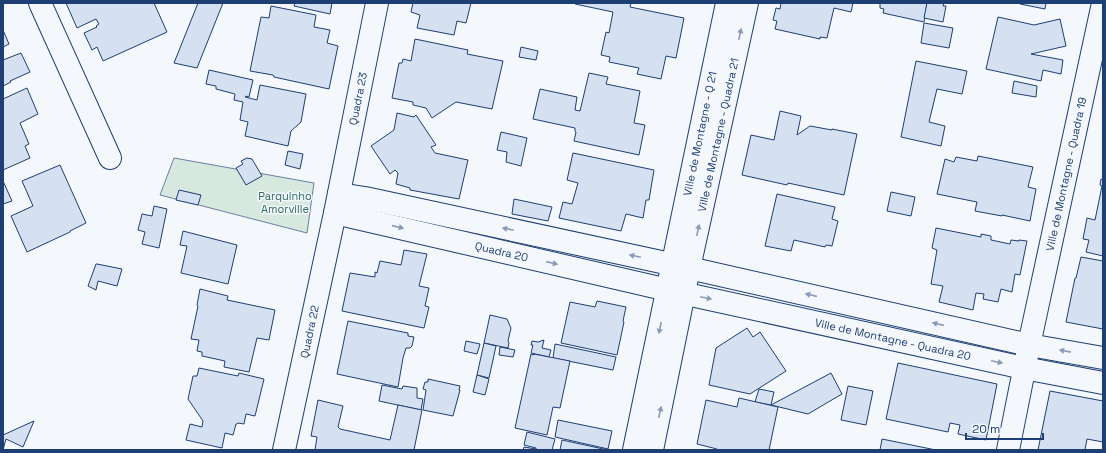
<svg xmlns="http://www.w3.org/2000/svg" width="1106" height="453" font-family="'Space Grotesk',sans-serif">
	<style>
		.green { fill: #d7e8df; stroke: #687fa3 }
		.building { fill: #d5e0f0; stroke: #1d3f73 }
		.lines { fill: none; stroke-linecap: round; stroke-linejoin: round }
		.minor-casing { stroke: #1d3f73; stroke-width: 24 }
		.minor { stroke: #f4f7fb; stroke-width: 22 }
		.oneway { fill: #889bb7 }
		.labels { text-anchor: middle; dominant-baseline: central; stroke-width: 3; stroke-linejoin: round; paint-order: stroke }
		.street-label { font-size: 11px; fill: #1d3f73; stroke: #f4f7fb }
		.park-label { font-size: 11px; fill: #2c6c60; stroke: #f4f7fb }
	</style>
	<rect width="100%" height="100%" fill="#f4f7fb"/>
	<polygon class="green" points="174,158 314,183 307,233 160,195"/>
	<g class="building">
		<polygon points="66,3 154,3 167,32 103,61 97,47 92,50 84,33 97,27 96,26 99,24 96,19 77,28"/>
		<polygon points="198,3 223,3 197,68 174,63"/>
		<polygon points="295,3 332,3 330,14 294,6"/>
		<polygon points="413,3 471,3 466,23 457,21 454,35 417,28 420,15 411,12"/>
		<polygon points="575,3 631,3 630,7 684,18 676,58 666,56 661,79 637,74 639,68 609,62 610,57 601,55 606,32 609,33 613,12 575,4"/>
		<polygon points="781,3 853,3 851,12 834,8 827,38 820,37 820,39 775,29 777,21 773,20 776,8 780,9"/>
		<polygon points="880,3 927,3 924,22 883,13 884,9 880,8"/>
		<polygon points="927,3 944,3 943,6 946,6 943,22 924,18"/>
		<polygon points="1020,3 1046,3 1045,9 1020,4"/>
		<polygon points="271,6 316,15 314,27 330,30 327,43 338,46 329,89 274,77 273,75 250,71 261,17 269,18"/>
		<polygon points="998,17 1034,25 1060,19 1066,46 1031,54 1063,60 1061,74 1043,70 1041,81 986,69"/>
		<polygon points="924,23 953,28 949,48 921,43"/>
		<polygon points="3,30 9,44 3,47"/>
		<polygon points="415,39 468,50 467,54 503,61 492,109 456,102 432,118 426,108 413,105 413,102 392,98 399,63 402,63 403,59 411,61"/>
		<polygon points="521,47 538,51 536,60 519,57"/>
		<polygon points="21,53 30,72 10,81 11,82 3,86 3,60"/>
		<polygon points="916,61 967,71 962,94 937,89 929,122 945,126 941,146 901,137"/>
		<polygon points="209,70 253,80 249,97 246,96 245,97 257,100 260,85 306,94 301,122 291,131 288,146 245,136 248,122 240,120 243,102 234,100 235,94 216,89 216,86 206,84"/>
		<polygon points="589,73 608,77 606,84 640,91 634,123 645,125 639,155 574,141 576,132 575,131 575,128 533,119 540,89 577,97 575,110 580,111"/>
		<polygon points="1014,81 1037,86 1036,97 1012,93"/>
		<polygon points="27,88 38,114 20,123 29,144 25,146 30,158 3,170 3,99"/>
		<polygon points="780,111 801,116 797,135 810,126 832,130 832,129 857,134 844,195 788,183 787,185 742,175 751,135 774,140"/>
		<polygon points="397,113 414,117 416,115 436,145 431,147 435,153 468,160 459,199 410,190 410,188 396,184 398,173 395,170 390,174 371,146 394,130"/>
		<polygon points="501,132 527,138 521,166 506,162 507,152 497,150"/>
		<polygon points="288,151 303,154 300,169 285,165"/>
		<polygon points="573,153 654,170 649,200 646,200 643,218 626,214 621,231 559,218 563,202 572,204 578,183 567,180"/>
		<polygon points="978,156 1033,167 1028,187 1036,189 1030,221 1002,215 1002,216 975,211 977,202 937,194 945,159 954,162 956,157 977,161"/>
		<polygon points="247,158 252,159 262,176 246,185 236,168 243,164 241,161"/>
		<polygon points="60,165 86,223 70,231 70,232 27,252 11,216 33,206 22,181"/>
		<polygon points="1101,179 1103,180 1103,256 1086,252 1089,240 1083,239 1087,218 1095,220 1102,186 1100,185"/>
		<polygon points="3,181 12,201 3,204"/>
		<polygon points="179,190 201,195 198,205 176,200"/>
		<polygon points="891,192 915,197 911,216 887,211"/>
		<polygon points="777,194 835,207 832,219 838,221 832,246 826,245 825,247 794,240 791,251 765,246"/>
		<polygon points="514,199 552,207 548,221 512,214"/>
		<polygon points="154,206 167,209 159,248 142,244 145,232 138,230 142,214 152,216"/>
		<polygon points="936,228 981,237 981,234 991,236 991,240 1010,244 1011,240 1019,241 1019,240 1027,241 1020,275 1015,274 1012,292 1001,289 998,302 983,299 984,294 976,293 973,310 939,302 943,286 931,284 937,250 932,248"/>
		<polygon points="183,231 237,245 228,284 181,273 187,246 180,245"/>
		<polygon points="404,250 427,254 419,286 429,288 425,306 429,307 424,328 342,311 350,273 375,277 375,272 377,273 380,261 401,265"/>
		<polygon points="1081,257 1103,261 1103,329 1066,322 1075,278 1076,278"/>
		<polygon points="96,264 97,264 122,269 117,286 98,281 96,290 88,286"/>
		<polygon points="200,289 228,296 227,300 275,310 269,340 257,338 249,372 224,367 225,361 202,356 202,352 197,351 199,340 191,339 198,306 197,305"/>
		<polygon points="597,301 626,307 623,321 624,322 617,355 561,343 570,302 595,307"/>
		<polygon points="490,315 507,319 511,328 508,341 509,343 508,348 484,343"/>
		<polygon points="348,321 408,333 408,336 414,337 412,346 410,348 406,348 403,358 398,387 337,374"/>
		<polygon points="747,328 753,337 760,332 786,371 750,394 709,385 716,348"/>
		<polygon points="544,340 542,348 551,350 549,357 531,353 533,345 531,345 532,341 538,342"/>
		<polygon points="466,341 480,344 477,354 464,351"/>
		<polygon points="484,343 496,346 489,378 477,375"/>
		<polygon points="555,344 616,357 613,370 553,358"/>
		<polygon points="500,347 515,350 513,357 499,355"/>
		<polygon points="531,354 534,355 534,354 570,361 560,408 553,407 547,435 515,428"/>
		<polygon points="898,363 997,384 986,440 958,434 960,425 950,423 948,432 886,419"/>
		<polygon points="199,368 238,376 239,373 264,379 255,416 246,414 244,424 238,423 237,424 236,424 233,435 225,433 222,448 186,440 190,424 202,427 203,421 188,399 193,376 197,376"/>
		<polygon points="831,373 842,394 808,414 771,405"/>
		<polygon points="477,375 489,379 485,395 473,392"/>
		<polygon points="428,379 460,386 459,390 460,390 453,416 423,410 426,390 423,389 425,382 428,382"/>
		<polygon points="382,385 402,389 403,386 417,388 417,398 423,399 421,410 379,401"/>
		<polygon points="848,386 873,391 866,425 841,420"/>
		<polygon points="759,389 774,392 771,405 755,402"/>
		<polygon points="1050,391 1103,401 1103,442 1087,439 1085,450 1038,450"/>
		<polygon points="739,398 778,407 769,450 717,450 717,449 697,444 706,400 737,407"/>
		<polygon points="318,400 343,406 338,427 340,429 390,440 398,405 422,410 414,450 315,450 317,437 311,436"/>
		<polygon points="558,420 612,431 608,449 555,437"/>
		<polygon points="34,421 23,447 6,439 3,450 3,435"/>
		<polygon points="527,432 555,439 552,450 523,450 524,447 536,449 536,448 524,445"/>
		<polygon points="882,439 936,450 880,450"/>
		<polygon points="562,440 608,450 560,450"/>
	</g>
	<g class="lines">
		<defs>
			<g id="minor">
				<polyline points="40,3 110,158"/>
				<polyline points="339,194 365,198 689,268 1029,345 1103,358"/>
				<path id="s1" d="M335 213 668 290 1024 368 1103 383"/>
				<path id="s2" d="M284 450 335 213 377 3"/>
				<path id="s3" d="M634 450 727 3"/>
				<path id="s4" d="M652 450 689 268 747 3"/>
				<path id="s5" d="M1008 450 1029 345 1103 3"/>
			</g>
		</defs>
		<use href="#minor" class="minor-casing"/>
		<use href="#minor" class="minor"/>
	</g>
	<defs><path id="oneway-solid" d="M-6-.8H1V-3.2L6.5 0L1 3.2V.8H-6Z"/></defs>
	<g class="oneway">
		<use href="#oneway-solid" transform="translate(740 34) rotate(-78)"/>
		<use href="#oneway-solid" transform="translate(398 227) rotate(13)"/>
		<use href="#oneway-solid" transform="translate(508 229) rotate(-168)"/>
		<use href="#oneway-solid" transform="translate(698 230) rotate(-78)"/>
		<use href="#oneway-solid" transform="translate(635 256) rotate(-168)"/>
		<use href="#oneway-solid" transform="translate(552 263) rotate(13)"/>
		<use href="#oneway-solid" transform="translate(811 295) rotate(-167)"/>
		<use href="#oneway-solid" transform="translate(706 298) rotate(12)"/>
		<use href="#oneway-solid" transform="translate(938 324) rotate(-167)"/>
		<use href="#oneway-solid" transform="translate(660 328) rotate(102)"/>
		<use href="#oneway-solid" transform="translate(1065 351) rotate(-169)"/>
		<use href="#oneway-solid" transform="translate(997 362) rotate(12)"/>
		<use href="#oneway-solid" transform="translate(660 412) rotate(-78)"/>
	</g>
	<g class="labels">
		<g class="street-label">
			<text stroke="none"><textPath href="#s2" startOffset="359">Quadra 23</textPath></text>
			<text stroke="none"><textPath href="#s3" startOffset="323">Ville de Montagne - Q 21</textPath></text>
			<text stroke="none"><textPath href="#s4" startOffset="322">Ville de Montagne - Quadra 21</textPath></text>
			<text stroke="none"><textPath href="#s5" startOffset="282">Ville de Montagne - Quadra 19</textPath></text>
			<text stroke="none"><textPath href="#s1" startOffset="171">Quadra 20</textPath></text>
			<text stroke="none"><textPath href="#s2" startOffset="121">Quadra 22</textPath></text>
			<text stroke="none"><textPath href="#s1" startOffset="572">Ville de Montagne - Quadra 20</textPath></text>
		</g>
		<g class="park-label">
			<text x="285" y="196">Parquinho<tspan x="285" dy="13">Amorville</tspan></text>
		</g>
	</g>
	<rect width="1106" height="453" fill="none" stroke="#1d3f73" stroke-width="8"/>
	<path d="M966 433v6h77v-6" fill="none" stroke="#1d3f73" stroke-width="2"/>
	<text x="972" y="433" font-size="12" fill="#1d3f73" stroke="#f4f7fb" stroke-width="3" paint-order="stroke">20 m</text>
</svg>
